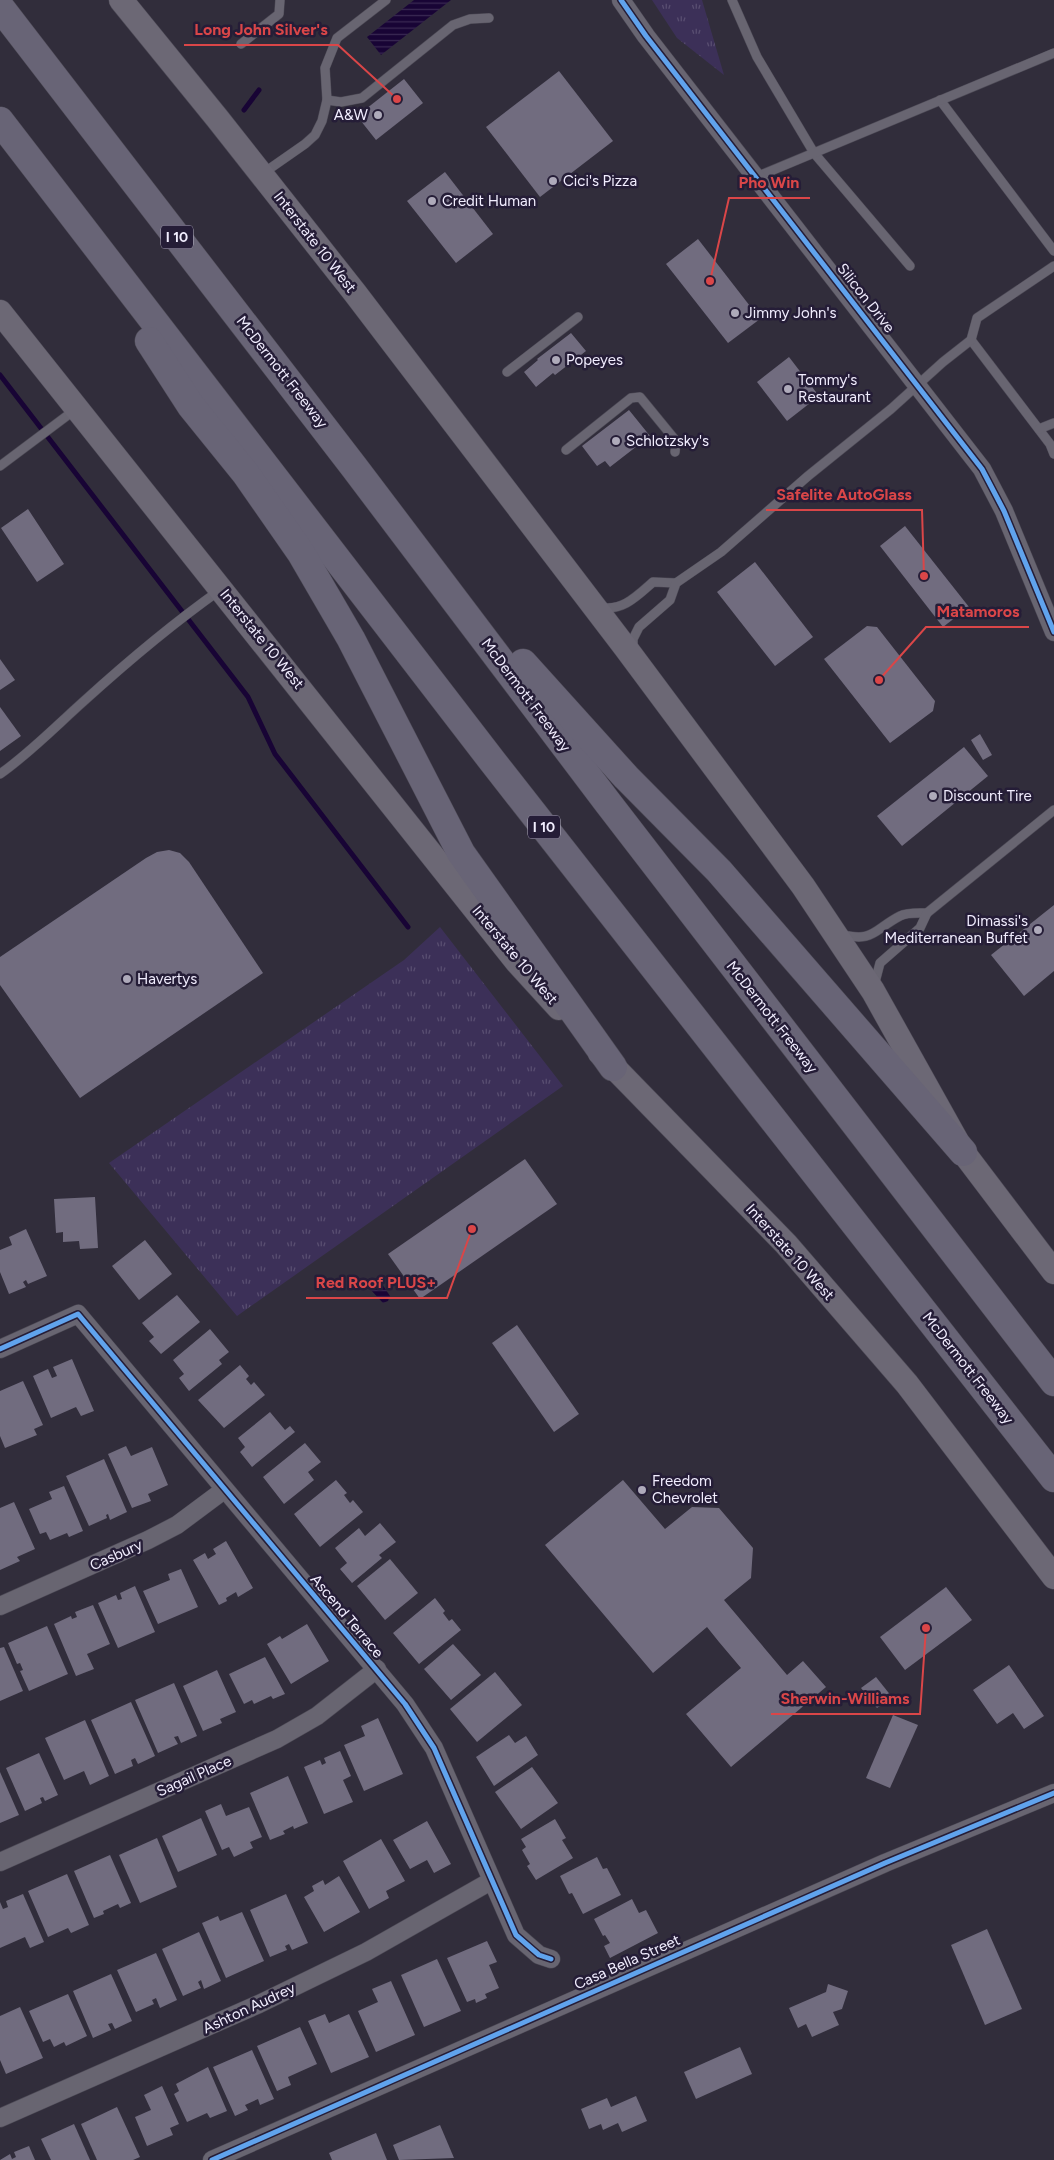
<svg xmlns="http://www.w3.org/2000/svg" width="1054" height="2160" font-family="Figtree,sans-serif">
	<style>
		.grass { fill: url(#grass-tufts) }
		.water { fill: url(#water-rules) }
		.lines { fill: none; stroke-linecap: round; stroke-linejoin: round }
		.stream { stroke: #180435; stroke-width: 5 }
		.building { fill: #716c7f }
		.service-casing { stroke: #4d4a56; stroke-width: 10 }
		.minor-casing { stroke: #4d4a56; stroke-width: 19 }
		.secondary-casing { stroke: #4d4a56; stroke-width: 25 }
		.motorway-casing { stroke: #4d4a56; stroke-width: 29 }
		.service { stroke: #686571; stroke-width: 9 }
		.minor { stroke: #686571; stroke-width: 18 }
		.secondary { stroke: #6c6875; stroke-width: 24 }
		.motorway { stroke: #686476; stroke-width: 28 }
		.cycleway-casing { stroke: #251d37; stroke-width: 8 }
		.cycleway { stroke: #60a3ed; stroke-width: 5 }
		.poi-dot { fill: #aeaaba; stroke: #251d37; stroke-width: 2 }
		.labels { text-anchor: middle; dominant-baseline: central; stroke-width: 5; stroke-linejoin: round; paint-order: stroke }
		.shield { fill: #251d37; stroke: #b4afc2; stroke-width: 1 }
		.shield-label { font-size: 14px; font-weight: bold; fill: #f1edfe }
		.poi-label { font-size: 15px; fill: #f1edfe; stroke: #251d37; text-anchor: start }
		.street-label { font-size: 15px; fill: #f1edfe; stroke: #251d37 }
		.leader { fill: none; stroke: #da4648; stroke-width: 2 }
		.callout-dot { fill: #da4648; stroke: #251d37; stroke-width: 2 }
		.callout-label { font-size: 16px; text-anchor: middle; font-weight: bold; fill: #da4648; stroke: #251d37; stroke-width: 5; stroke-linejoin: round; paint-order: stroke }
	</style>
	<defs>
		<pattern id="grass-tufts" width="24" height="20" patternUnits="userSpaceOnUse" patternTransform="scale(1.25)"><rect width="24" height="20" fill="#3c3058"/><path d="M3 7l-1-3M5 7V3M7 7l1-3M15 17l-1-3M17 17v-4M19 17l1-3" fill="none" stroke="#594e71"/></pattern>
		<pattern id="water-rules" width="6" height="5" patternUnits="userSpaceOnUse" patternTransform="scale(1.25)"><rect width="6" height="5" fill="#180435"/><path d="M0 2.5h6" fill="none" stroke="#3a2953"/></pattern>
	</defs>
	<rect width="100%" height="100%" fill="#312d3b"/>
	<g class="grass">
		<polygon points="652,0 702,0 724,75 677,38"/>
		<polygon points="440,927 563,1086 237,1316 109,1163 404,960"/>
	</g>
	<g class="water">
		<polygon points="414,0 451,0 381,55 367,37"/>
		<polygon points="374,1280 380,1281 390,1296 388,1301 383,1303 369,1288 370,1283"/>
	</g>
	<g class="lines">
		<g class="stream">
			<polyline points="244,110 259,90"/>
			<polyline points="0,375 248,697 275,754 408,927"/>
		</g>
	</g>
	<g class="building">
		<polygon points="559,71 613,141 540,197 486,127"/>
		<polygon points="404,79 423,103 376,140 357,116"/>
		<polygon points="445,172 493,234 456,263 407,201"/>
		<polygon points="698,239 760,319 728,343 666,264"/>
		<polygon points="571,333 586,351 555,375 553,373 536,387 524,372 538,360 537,359"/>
		<polygon points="789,357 819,396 787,421 757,382"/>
		<polygon points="629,410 650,436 610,467 605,461 597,466 582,446"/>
		<polygon points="28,509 64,564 37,582 1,528"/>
		<polygon points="905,526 969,607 943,627 880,546"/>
		<polygon points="755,562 813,637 775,666 717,592"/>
		<polygon points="867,626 877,627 935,701 933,711 890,743 824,659"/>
		<polygon points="0,659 15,680 0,690"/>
		<polygon points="0,707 21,736 0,751"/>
		<polygon points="980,734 992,755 983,760 971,740"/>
		<polygon points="964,747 988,776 902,846 877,816"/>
		<polygon points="169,850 180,853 189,862 263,973 80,1098 0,985 0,957 146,858 157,852"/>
		<polygon points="1054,905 1054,971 1024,996 991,955"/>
		<polygon points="525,1159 557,1204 420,1299 388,1254"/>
		<polygon points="95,1197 98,1248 80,1249 79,1241 63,1242 63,1232 56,1233 54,1199"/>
		<polygon points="26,1229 47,1276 28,1284 26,1280 23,1282 26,1287 9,1294 0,1272 0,1250 12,1245 9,1237"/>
		<polygon points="145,1240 172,1274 139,1300 112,1266"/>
		<polygon points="177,1295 200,1322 161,1354 149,1341 154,1337 142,1323"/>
		<polygon points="517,1325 579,1414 554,1432 492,1343"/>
		<polygon points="210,1329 229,1352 219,1360 222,1364 189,1391 179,1378 184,1374 173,1360"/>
		<polygon points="72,1359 94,1411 81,1416 76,1407 51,1418 33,1376 48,1369 52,1378 57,1376 53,1367"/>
		<polygon points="240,1365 249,1376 246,1379 251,1385 254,1382 265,1395 224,1428 198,1400"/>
		<polygon points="23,1381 43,1425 34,1429 37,1435 5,1448 0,1436 0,1391"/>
		<polygon points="270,1412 285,1430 290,1426 295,1432 252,1467 240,1452 245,1447 238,1438"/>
		<polygon points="305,1443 321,1462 308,1472 314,1480 284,1504 263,1477"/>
		<polygon points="126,1446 131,1456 152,1447 168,1485 148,1494 151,1501 132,1508 108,1454"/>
		<polygon points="104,1459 127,1512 110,1520 108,1514 106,1515 107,1518 89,1526 66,1476"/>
		<polygon points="336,1480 347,1493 344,1495 350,1503 353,1500 363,1512 320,1547 294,1514"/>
		<polygon points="623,1480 665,1529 692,1507 719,1508 753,1548 751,1578 724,1600 787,1675 803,1661 826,1687 731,1767 686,1714 741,1668 719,1642 707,1627 653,1673 545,1545"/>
		<polygon points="64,1486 83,1531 69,1537 67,1533 50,1540 46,1532 40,1534 29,1509 52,1499 49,1492"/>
		<polygon points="14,1502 35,1549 17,1557 20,1561 0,1570 0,1508"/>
		<polygon points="380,1523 396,1542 379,1555 382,1558 352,1583 340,1569 347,1563 335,1548 359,1528 365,1536"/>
		<polygon points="226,1541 253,1588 238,1597 236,1592 226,1598 227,1601 219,1605 193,1560 205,1553 208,1559 216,1554 213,1549"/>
		<polygon points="390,1559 418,1593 385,1620 357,1586"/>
		<polygon points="181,1569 198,1607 158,1624 143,1591 170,1580 168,1574"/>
		<polygon points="135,1586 155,1632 118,1648 98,1603 116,1595 118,1600 122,1599 120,1593"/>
		<polygon points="946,1587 972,1620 905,1670 880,1637"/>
		<polygon points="435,1598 445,1611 443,1613 449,1621 452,1619 461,1630 419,1664 393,1633"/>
		<polygon points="93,1605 110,1644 87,1654 94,1669 76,1676 54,1624 71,1616 72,1619 77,1617 75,1612"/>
		<polygon points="307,1624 329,1661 291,1684 267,1644 280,1636 282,1639"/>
		<polygon points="47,1626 68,1674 29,1691 20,1671 23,1670 20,1663 17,1664 8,1643"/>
		<polygon points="453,1644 481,1675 451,1700 424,1669"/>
		<polygon points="4,1647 23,1691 0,1701 0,1648"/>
		<polygon points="265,1657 285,1694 273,1699 271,1696 254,1704 252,1700 244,1704 229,1674"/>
		<polygon points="1009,1665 1044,1716 1024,1729 1013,1713 997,1724 973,1690"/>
		<polygon points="217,1670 236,1712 220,1719 222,1723 203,1731 183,1686"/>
		<polygon points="495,1672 522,1705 477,1742 450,1709"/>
		<polygon points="876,1677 892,1697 877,1708 861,1688"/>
		<polygon points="174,1683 197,1736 181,1743 178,1736 174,1737 178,1744 158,1753 135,1700"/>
		<polygon points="131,1702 155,1756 138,1764 135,1758 131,1760 133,1766 115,1774 91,1720"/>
		<polygon points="893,1715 918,1725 890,1788 866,1778"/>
		<polygon points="378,1718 403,1774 364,1791 344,1745 365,1736 361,1726"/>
		<polygon points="85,1720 109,1776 90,1785 84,1771 64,1780 45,1738"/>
		<polygon points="509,1735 515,1743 526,1736 538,1755 494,1786 476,1757"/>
		<polygon points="340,1751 351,1776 343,1780 353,1802 324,1814 304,1767 320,1760 322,1765 326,1763 324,1758"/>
		<polygon points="39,1753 58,1795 45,1801 43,1797 40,1798 42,1803 25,1811 6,1768"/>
		<polygon points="532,1767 558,1803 521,1829 495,1792"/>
		<polygon points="0,1772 19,1815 0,1823"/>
		<polygon points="288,1776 308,1823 294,1829 293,1826 283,1831 285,1834 270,1840 250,1793"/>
		<polygon points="221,1804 226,1816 249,1807 262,1837 250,1842 253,1848 234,1857 229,1847 222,1850 205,1811"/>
		<polygon points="201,1818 217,1855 178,1872 162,1836"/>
		<polygon points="555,1819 566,1838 562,1840 573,1858 536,1880 527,1866 530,1864 522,1850 526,1847 521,1839"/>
		<polygon points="427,1821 451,1864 434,1873 427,1860 410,1869 393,1840"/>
		<polygon points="157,1838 177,1887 140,1903 119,1855"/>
		<polygon points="381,1839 405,1881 386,1891 389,1898 369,1909 343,1861"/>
		<polygon points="110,1855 131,1903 120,1908 118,1904 103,1911 104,1914 94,1918 74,1871"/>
		<polygon points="597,1857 603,1869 607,1868 621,1895 583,1914 572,1893 569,1894 560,1876"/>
		<polygon points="67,1874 89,1925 71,1933 68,1928 48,1937 28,1891"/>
		<polygon points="339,1876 360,1912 324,1932 304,1897 314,1891 312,1886 323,1880 325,1885"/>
		<polygon points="23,1894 44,1942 30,1948 25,1937 0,1948 0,1902 3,1909 8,1907 6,1901"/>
		<polygon points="286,1894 308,1943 292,1950 289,1944 285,1946 287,1950 270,1957 250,1910"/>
		<polygon points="632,1899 639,1913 646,1910 658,1933 610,1958 604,1946 610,1943 605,1935 603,1936 594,1919"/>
		<polygon points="242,1912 264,1961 226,1978 202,1923 218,1916 220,1921"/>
		<polygon points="987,1929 1022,2009 985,2025 951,1945"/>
		<polygon points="199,1932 221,1981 204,1989 201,1980 198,1982 201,1988 183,1996 162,1949"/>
		<polygon points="487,1941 497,1962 489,1965 499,1988 485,1994 487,1998 476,2003 475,1999 467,2002 447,1958"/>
		<polygon points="156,1953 177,2000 160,2008 156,1998 152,2000 154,2004 136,2012 117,1970"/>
		<polygon points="437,1959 461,2011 424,2027 401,1975"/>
		<polygon points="111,1974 132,2021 115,2029 112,2023 108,2024 111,2030 93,2038 73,1991"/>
		<polygon points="391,1981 415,2035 376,2052 358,2011 378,2002 372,1989"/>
		<polygon points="828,1984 848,1991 842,2009 833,2012 839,2025 812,2037 806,2024 798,2028 789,2008 826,1992"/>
		<polygon points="68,1994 87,2036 66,2046 64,2042 54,2047 50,2039 43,2042 29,2011"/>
		<polygon points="20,2007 43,2058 6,2074 0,2060 0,2016"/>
		<polygon points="325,2014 329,2023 349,2014 369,2057 331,2073 308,2021"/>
		<polygon points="300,2027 317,2064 288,2077 291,2085 277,2091 257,2046"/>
		<polygon points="740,2047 752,2074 696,2099 684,2072"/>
		<polygon points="252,2050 274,2099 260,2105 258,2099 245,2105 248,2110 235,2116 213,2067"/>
		<polygon points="208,2067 227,2111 210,2118 207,2113 187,2122 174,2094 179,2091 176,2084"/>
		<polygon points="162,2086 179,2124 170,2128 173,2135 147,2146 135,2117 151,2110 144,2095"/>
		<polygon points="636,2096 647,2121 622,2132 618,2123 603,2130 601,2124 589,2129 581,2109 607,2098 611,2107"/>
		<polygon points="117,2107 140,2157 133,2160 97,2160 81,2124"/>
		<polygon points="74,2124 90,2160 51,2160 41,2139"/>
		<polygon points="440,2125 454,2158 399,2160 393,2145"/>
		<polygon points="376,2133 387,2160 332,2160 329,2153"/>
		<polygon points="29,2146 35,2160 0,2160 10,2154 12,2159 16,2157 14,2152"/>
	</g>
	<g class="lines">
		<defs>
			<g id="service">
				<polyline points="732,0 757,57 814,153 910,266"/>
				<polyline points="241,44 279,14 280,0"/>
				<polyline points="327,100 341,102 362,98 453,25 470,19 489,18"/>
				<polyline points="940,100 1054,251"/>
				<polyline points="262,174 305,144 315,135 322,121 327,100 325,68 337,38 386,0"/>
				<polyline points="756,177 1054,53"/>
				<polyline points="971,340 1050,444 1054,454"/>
				<polyline points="507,372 578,317"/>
				<polyline points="1039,429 1054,423"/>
				<polyline points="566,450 631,398 640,397 676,441 675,452"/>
				<polyline points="0,466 76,409"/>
				<path d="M600 607C622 612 637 596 653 582L676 583"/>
				<polyline points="633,648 633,639 639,627 670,600 676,583 721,552 808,476 891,409 943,362 971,340 977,318 1054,266"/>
				<path d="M0 774C30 753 56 726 84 701 127 662 172 624 220 590"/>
				<path d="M840 934C874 943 873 930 900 916 907 912 919 913 927 913"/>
				<polyline points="874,986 880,963 920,928 927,913 1054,810"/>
			</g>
			<g id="minor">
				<polyline points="621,0 646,36 982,469 1004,511 1054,632"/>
				<polyline points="0,1349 78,1314 405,1704 434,1748 516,1935 539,1955 551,1959"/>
				<polyline points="0,1606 148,1540 177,1525 224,1490"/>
				<polyline points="0,1862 277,1739 317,1716 377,1669"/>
				<polyline points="0,2118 259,2004 366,1952 491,1881"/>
				<polyline points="212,2160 885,1863 1054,1793"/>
			</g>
			<g id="secondary">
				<polyline points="121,0 217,118 355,293 625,647 803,886 873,991 963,1152 1054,1272"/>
				<polyline points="0,312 517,962 559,1008"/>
				<polyline points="600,1053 786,1244 907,1384 1054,1577"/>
			</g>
			<g id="motorway">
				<polyline points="0,7 354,467 608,803 1054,1382"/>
				<polyline points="0,121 493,762 1054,1478"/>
				<polyline points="149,341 191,406 246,474 301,553 351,639 461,853 613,1067"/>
				<polyline points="523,663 626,777 719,871 963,1152"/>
			</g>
		</defs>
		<use href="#service" class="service-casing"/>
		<use href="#minor" class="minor-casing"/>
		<use href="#secondary" class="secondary-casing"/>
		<use href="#motorway" class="motorway-casing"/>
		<use href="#service" class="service"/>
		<use href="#minor" class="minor"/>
		<use href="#secondary" class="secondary"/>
		<use href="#motorway" class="motorway"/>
		<defs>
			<g id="cycleway">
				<polyline points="621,0 646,36 982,469 1004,511 1054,632"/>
				<polyline points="0,1349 78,1314 405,1704 434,1748 516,1935 539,1955 551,1959"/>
				<polyline points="212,2160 885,1863 1054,1793"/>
			</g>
		</defs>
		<use href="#cycleway" class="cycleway-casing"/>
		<use href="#cycleway" class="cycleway"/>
	</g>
	<g class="poi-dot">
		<circle cx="378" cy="115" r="5"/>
		<circle cx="553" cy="181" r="5"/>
		<circle cx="432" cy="201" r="5"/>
		<circle cx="735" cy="313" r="5"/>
		<circle cx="556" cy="360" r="5"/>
		<circle cx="788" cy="389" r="5"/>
		<circle cx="616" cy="441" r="5"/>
		<circle cx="933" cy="796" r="5"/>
		<circle cx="1038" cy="930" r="5"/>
		<circle cx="127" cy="979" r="5"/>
		<circle cx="642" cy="1490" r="5"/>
	</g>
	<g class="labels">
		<g class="shield">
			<rect x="161" y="225.5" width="32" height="23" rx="4"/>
			<rect x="528" y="815.5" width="32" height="23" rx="4"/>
		</g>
		<g class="shield-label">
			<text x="177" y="237">I 10</text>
			<text x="544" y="827">I 10</text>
		</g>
		<g class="poi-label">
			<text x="368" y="115" text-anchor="end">A&amp;W</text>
			<text x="563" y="181">Cici's Pizza</text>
			<text x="442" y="201">Credit Human</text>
			<text x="745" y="313">Jimmy John's</text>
			<text x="566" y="360">Popeyes</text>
			<text x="798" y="380">Tommy's<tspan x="798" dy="17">Restaurant</tspan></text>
			<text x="626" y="441">Schlotzsky's</text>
			<text x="943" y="796">Discount Tire</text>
			<text x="1028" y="921" text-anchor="end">Dimassi's<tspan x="1028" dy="17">Mediterranean Buffet</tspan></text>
			<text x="137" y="979">Havertys</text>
			<text x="652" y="1481">Freedom<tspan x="652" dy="17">Chevrolet</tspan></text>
		</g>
		<g class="street-label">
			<text transform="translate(315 242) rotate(52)">Interstate 10 West</text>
			<text transform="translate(866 298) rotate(52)">Silicon Drive</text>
			<text transform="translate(282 372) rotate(52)">McDermott Freeway</text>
			<text transform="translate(262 639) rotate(51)">Interstate 10 West</text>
			<text transform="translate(526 695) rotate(53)">McDermott Freeway</text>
			<text transform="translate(515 955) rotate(50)">Interstate 10 West</text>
			<text transform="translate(772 1017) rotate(52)">McDermott Freeway</text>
			<text transform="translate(790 1252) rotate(48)">Interstate 10 West</text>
			<text transform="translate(968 1368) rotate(52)">McDermott Freeway</text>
			<text transform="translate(116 1555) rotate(-24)">Casbury</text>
			<text transform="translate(347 1616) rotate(50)">Ascend Terrace</text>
			<text transform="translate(194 1776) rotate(-24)">Sagail Place</text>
			<text transform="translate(627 1962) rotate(-24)">Casa Bella Street</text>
			<text transform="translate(249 2008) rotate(-25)">Ashton Audrey</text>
		</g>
	</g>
	<path class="leader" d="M397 99L338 45H184M710 281L729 198H810M924 576L922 510H766M879 680L926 627H1029M472 1229L447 1298H306M926 1628L920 1714H771"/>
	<g class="callout-dot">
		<circle cx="397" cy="99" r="5"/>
		<circle cx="710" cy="281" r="5"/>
		<circle cx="924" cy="576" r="5"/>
		<circle cx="879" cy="680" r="5"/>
		<circle cx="472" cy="1229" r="5"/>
		<circle cx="926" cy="1628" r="5"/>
	</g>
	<g class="callout-label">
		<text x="261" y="35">Long John Silver's</text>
		<text x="769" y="188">Pho Win</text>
		<text x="844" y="500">Safelite AutoGlass</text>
		<text x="978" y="617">Matamoros</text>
		<text x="376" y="1288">Red Roof PLUS+</text>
		<text x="845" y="1704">Sherwin-Williams</text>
	</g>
</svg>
